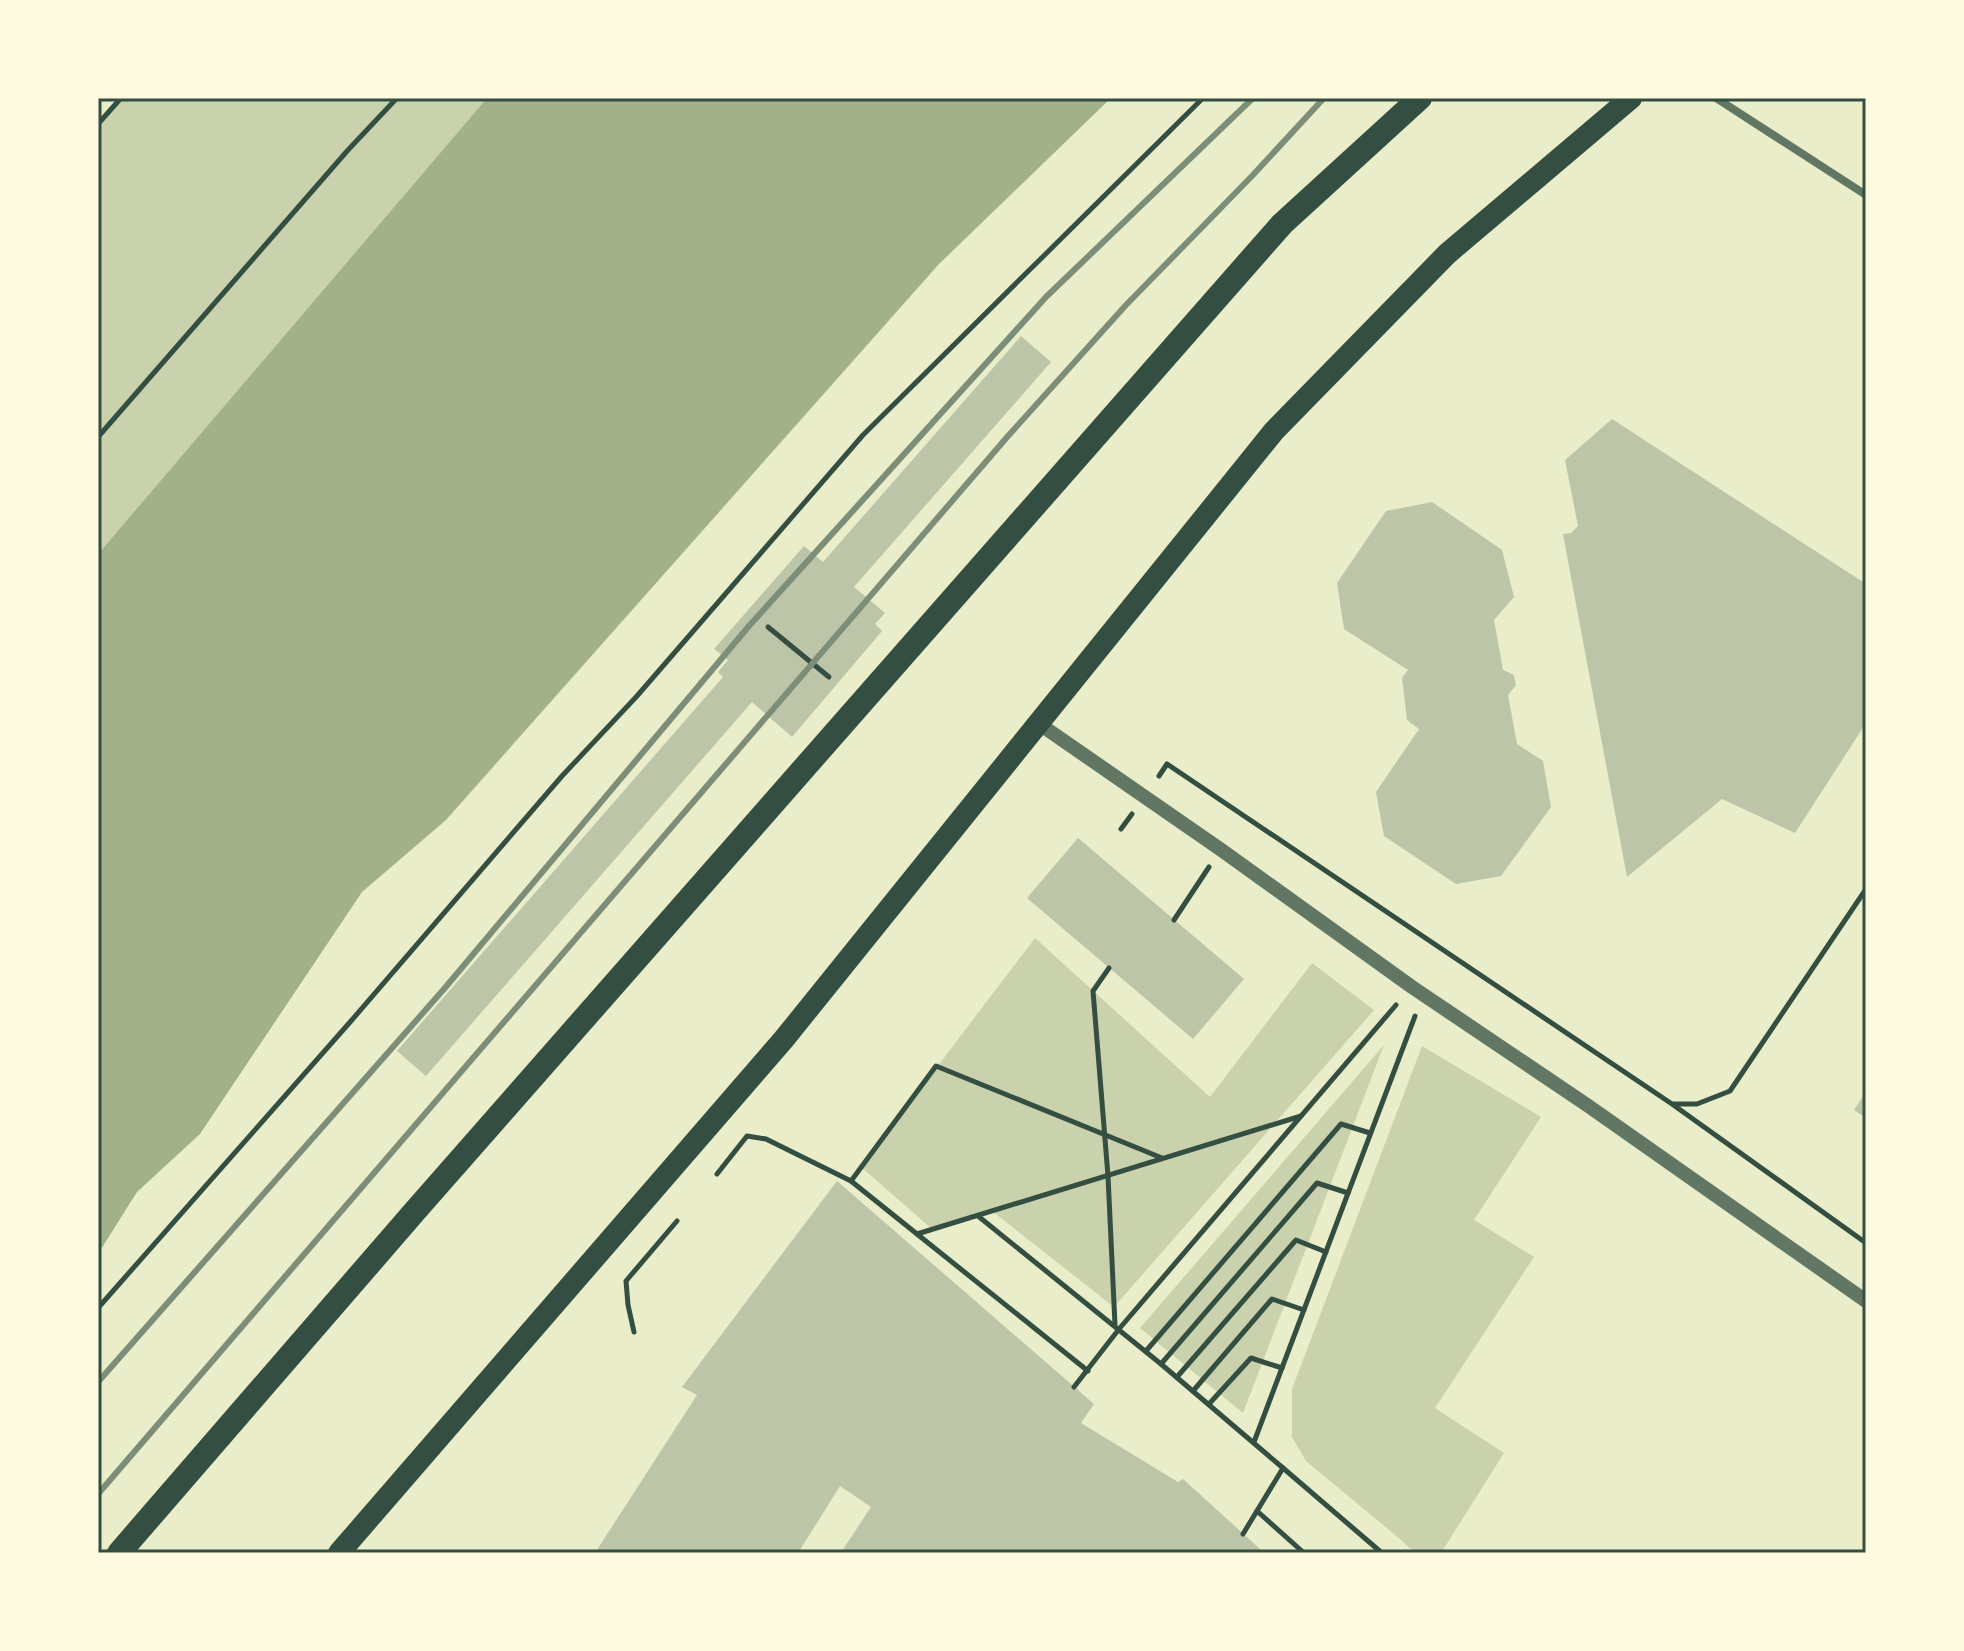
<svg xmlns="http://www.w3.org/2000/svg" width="1964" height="1651" font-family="'Nunito Sans',sans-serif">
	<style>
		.green { fill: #cad2ad }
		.water { fill: #a3b18a }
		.building { fill: #bcc5a7 }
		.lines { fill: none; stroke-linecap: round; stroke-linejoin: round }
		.path { stroke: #344e41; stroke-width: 5 }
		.minor { stroke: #617663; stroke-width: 8 }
		.tertiary { stroke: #617663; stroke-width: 14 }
		.trunk { stroke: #344e41; stroke-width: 22 }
		.motorway { stroke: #344e41; stroke-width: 24 }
		.rail { stroke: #7c8e77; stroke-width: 6 }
		.neatline { fill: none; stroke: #344e41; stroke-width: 3 }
	</style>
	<rect width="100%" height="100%" fill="#e9edc9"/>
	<g class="green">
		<polygon points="119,98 487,98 98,554 98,122"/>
		<polygon points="1035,938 1210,1097 1312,963 1374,1010 1114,1307 992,1211 932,1229 861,1167"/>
		<polygon points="1384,1045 1243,1413 1140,1328"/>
		<polygon points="1422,1046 1541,1117 1474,1220 1534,1257 1435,1408 1504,1453 1441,1553 1415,1553 1400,1539 1306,1461 1292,1437 1292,1389"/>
	</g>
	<polygon class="water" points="487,98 1111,98 939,264 446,820 362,892 200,1134 137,1192 98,1254 98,554"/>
	<g class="building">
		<polygon points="1021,336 1051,362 854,587 885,613 875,624 882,631 792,737 752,702 426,1076 397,1051 723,677 718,672 728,660 714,649 804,546 823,562"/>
		<polygon points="1612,419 1866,584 1866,723 1795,833 1722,799 1627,877 1563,534 1571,533 1578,526 1565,460"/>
		<polygon points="1432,502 1502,550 1514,597 1494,620 1503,670 1514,675 1516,685 1508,695 1517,744 1543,761 1551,807 1501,876 1456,884 1384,836 1376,792 1419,729 1407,720 1402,678 1408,670 1344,629 1337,583 1386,511"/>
		<polygon points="1078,838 1244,979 1193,1039 1027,898"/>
		<polygon points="1866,1092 1866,1118 1854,1110"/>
		<polygon points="837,1181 1094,1404 1081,1423 1178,1482 1183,1479 1260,1549 1258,1553 846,1553 842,1551 871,1507 840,1486 798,1553 595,1553 697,1395 682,1387"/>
	</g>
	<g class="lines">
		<g class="path">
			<polyline points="98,124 121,98"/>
			<polyline points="98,437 348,150 397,98"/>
			<polyline points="768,627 829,677"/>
			<polyline points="1159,776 1167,764 1672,1104 1866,1243"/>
			<polyline points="1121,829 1132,814"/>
			<polyline points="1174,920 1209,867"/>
			<polyline points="1109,968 1093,991 1108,1176 1115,1325"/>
			<polyline points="1673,1104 1697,1104 1730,1091 1866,889"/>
			<polyline points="717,1174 747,1136 766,1139 851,1181 917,1234 1301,1116"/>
			<polyline points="851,1181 936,1066 1162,1158"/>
			<polyline points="978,1216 1161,1364 1283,1468 1243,1534"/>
			<polyline points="917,1234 1088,1371"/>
			<polyline points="98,1308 351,1021 562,776 637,696 863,435 1203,98"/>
			<polyline points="634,1332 628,1305 626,1281 677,1221"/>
			<polyline points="1146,1351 1341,1124 1370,1133"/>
			<polyline points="1161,1364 1317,1183 1348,1193"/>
			<polyline points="1177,1377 1296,1240 1326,1252"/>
			<polyline points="1074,1387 1119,1329 1396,1005"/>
			<polyline points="1193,1391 1272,1299 1304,1310"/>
			<polyline points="1209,1404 1251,1358 1282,1368"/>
			<polyline points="1254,1442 1415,1016"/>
			<polyline points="1283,1468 1382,1553"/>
			<polyline points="1257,1511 1304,1553"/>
		</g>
		<polyline class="minor" points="1716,98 1866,195"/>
		<polyline class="tertiary" points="1038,723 1220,849 1412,987 1587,1105 1866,1301"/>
		<polyline class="trunk" points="339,1553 784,1039 1274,431 1447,254 1631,98"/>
		<polyline class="motorway" points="119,1553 415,1211 1282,224 1420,98"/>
		<g class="rail">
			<polyline points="98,1382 444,989 749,626 1046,297 1253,98"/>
			<polyline points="98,1494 1008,436 1126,305 1252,176 1324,98"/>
		</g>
	</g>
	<rect width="1964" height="1651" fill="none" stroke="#fefae0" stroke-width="200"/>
	<rect x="100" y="100" width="1764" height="1451" class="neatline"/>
</svg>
